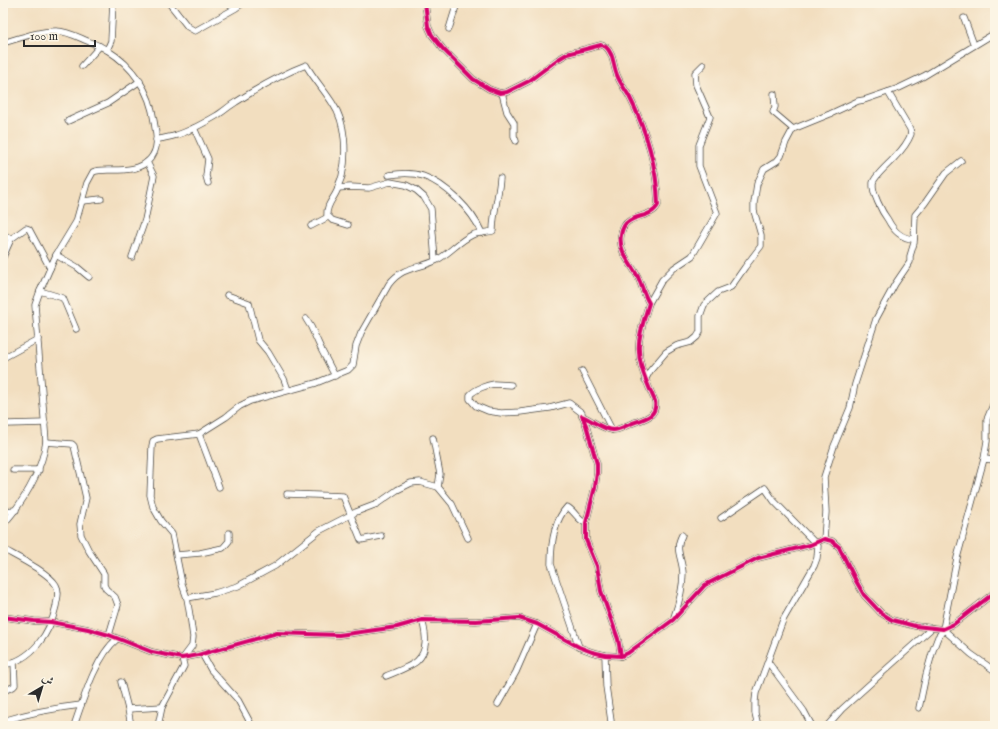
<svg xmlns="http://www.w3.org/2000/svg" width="998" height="729" font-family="'IM FELL English',Amiri,serif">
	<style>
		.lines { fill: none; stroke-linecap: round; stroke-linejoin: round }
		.minor-casing { stroke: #494641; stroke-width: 7 }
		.minor { stroke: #fff; stroke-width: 5.5 }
		.cycleway-casing { stroke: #fcf5e5; stroke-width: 6 }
		.cycleway { stroke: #d6006c; stroke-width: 4 }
	</style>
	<rect width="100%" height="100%" fill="#fcf5e5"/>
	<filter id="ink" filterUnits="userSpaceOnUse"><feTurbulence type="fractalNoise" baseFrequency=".025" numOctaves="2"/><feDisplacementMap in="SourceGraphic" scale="8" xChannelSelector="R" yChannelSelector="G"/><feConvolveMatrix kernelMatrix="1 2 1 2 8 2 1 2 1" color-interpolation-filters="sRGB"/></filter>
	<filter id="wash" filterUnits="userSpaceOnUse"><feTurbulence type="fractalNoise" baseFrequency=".012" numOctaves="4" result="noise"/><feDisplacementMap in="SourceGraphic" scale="16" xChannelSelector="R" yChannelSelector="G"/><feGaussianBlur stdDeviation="0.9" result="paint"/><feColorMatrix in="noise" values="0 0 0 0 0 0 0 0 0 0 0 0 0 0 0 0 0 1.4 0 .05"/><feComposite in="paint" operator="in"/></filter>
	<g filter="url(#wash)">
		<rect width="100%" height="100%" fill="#f2debf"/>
	</g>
	<g filter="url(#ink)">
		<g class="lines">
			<defs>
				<g id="minor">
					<polyline points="169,3 188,27 195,31 236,8 243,3"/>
					<path d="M425 3 428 26 432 35 443 49 473 79 489 89 500 93 507 92 529 81 557 60 567 54 601 45 606 47C614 54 613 66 617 75 620 83 625 89 629 96 646 129 657 168 658 205 653 216 638 215 629 221 624 224 622 229 621 235 618 252 631 263 638 277 642 286 644 295 649 303 646 313 642 325 640 336 635 359 646 381 655 401 658 419 640 419 628 425 623 427 619 430 613 430 603 430 592 420 582 416L586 425 597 464V473L595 487 586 523V540L597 566 601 591 618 639 621 656"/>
					<polyline points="964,18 974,45"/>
					<polyline points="449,29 457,3"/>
					<path d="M3 43C20 38 38 31 56 31 66 31 76 36 85 40 92 43 101 46 107 50 133 66 150 91 154 121 156 134 160 148 150 159 140 171 122 170 108 170 102 170 97 170 93 172L87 183 76 222 56 255 40 291 35 305 46 442C41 473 23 502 3 525"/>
					<polyline points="107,50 111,41 113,3"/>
					<polyline points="82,66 100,46"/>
					<path d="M888 92 910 129 911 134C908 142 901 151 895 157 890 163 874 176 873 183 872 193 882 212 888 220 893 230 902 239 914 239"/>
					<polyline points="502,93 507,112 514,123 514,136 516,141"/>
					<polyline points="774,94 775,107 773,112 793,129"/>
					<polyline points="68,121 108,103 140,81"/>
					<polyline points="194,128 208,159 206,176 208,183"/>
					<path d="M156 140C163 138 171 137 177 135 190 131 204 123 216 116 223 112 229 106 236 102 258 88 282 74 306 65 314 79 325 91 333 104 346 123 347 154 342 176 341 180 338 184 338 188L350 187 369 188 390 182 406 185 416 190 424 197 431 209 435 260"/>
					<path d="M389 175C400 173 411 172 423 176 446 184 472 210 482 233"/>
					<path d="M338 188C335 198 326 204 327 215L332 220 348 225"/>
					<polyline points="83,201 101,199"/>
					<polyline points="311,226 328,217"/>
					<polyline points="3,234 11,239"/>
					<polyline points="56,255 77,267 89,277"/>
					<polyline points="3,257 11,239 26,228 29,229 50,268"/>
					<polyline points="132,257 145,220 154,176 147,162"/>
					<polyline points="40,291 63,298 76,329"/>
					<polyline points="227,295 249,303 258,340 268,352 284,379 288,390"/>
					<polyline points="649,303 662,280 674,268 692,256 717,213 699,166 699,145 710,117 696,85 695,73 703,65"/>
					<polyline points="306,319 311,327 322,351 335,376"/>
					<polyline points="3,358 38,339"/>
					<polyline points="582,371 612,430"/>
					<polyline points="645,380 650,371 666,352 676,346 691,342 697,337 700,332 700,316 704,305 718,292 731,287 745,267 761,246 761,235 754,211 754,203 757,184 764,169 777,161 781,156 786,142 793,129 830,114 858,101 864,100 899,88 924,76 995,33"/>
					<path d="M511 385C506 385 500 384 494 384 487 385 475 389 470 395V399L476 406 488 411 501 413 520 412 550 408 569 403 582 413V416"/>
					<polyline points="995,400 987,419 987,441 984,459 957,558 943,629 971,654 995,671"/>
					<polyline points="3,422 7,424 45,423"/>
					<polyline points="199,434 219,487"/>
					<polyline points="433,438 440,474 438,487"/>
					<polyline points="46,442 72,444 74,446 86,498 80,524 81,535 89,551 104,574 104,585 106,589 115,597 118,605 109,635"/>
					<polyline points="984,459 995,460"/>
					<polyline points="13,470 39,470"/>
					<polyline points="287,494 343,496 361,540 381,536"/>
					<polyline points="3,511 16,510"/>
					<polyline points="721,518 765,488 774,501 818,546 817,558 814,566 783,620 762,677 756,693 755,701 755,713 758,726"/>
					<polyline points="824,539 826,512 824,477 834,446 850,408 855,384 876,319 895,284 910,262 910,256 914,243 915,215 925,203 946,173 961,161"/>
					<path d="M3 549C17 557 48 572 56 585 60 592 57 599 56 606 50 634 32 660 3 665"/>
					<polyline points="177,555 200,553 223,548 229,541 229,533"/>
					<polyline points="187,598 215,593 238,586 275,566 319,531 356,512 377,504 397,490 411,483 420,482 438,487 452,504 468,538"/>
					<polyline points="3,617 34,621 51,622 88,629 109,635 152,652 182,658 198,655 277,633 339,635 397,627 422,620 476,621 519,618 537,624 579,647 592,652 605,655 621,656 628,653 673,620 705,585 758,558 810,545 824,539 832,541 839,547 856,581 864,595 881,613 892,620 915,626 943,629 954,624 995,592"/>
					<path d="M674 617C679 603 683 587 683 573 682 557 674 550 682 535"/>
					<path d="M579 647 551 564C551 545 554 521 567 507 575 511 578 521 586 523"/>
					<polyline points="202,654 211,670 238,700 252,726"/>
					<polyline points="605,655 606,686 611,721 609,726"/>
					<path d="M183 658 192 646 193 637 191 622 187 598 182 584 172 534 161 521 153 507 150 495 152 446 153 441 157 439 199 434 226 417 240 406 250 401 316 383 348 370 353 365 356 346 361 333 389 284C404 265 417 270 437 260 450 253 459 241 472 235 479 232 486 233 493 231 493 213 499 195 500 178"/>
					<polyline points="768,662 804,711 812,726"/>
					<path d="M386 676C393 673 412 666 417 661 429 650 426 633 422 620"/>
					<polyline points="121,682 128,709 162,707"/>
					<polyline points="3,691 13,687 15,685 14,662"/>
					<polyline points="498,704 516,672 537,624"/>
					<polyline points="919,708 926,675 933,650 938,637 942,632 943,629"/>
					<polyline points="128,709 131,726"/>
					<path d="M3 721C29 713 54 708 81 705"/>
					<path d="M74 726C83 700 96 656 117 639"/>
					<polyline points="158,726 162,707 184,666 182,658"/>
					<polyline points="827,726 842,709 932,628"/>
				</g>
			</defs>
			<use href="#minor" class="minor-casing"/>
			<use href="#minor" class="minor"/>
			<defs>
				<g id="cycleway">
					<path d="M425 3 428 26 432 35 443 49 473 79 489 89 500 93 507 92 529 81 557 60 567 54 601 45 606 47C614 54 613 66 617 75 620 83 625 89 629 96 646 129 657 168 658 205 653 216 638 215 629 221 624 224 622 229 621 235 618 252 631 263 638 277 642 286 644 295 649 303 646 313 642 325 640 336 635 359 646 381 655 401 658 419 640 419 628 425 623 427 619 430 613 430 603 430 592 420 582 416L586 425 597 464V473L595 487 586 523V540L597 566 601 591 618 639 621 656"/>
					<polyline points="3,617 34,621 51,622 88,629 109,635 152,652 182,658 198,655 277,633 339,635 397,627 422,620 476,621 519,618 537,624 579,647 592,652 605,655 621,656 628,653 673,620 705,585 758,558 810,545 824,539 832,541 839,547 856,581 864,595 881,613 892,620 915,626 943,629 954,624 995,592"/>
				</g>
			</defs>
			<use href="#cycleway" class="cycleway-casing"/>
			<use href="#cycleway" class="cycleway"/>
		</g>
	</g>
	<rect width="998" height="729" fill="none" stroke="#fcf5e5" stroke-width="16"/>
	<g transform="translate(42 687) rotate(38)" stroke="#fcf5e5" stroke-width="3" paint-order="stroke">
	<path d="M0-3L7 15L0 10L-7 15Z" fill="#2b2b2b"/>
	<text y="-6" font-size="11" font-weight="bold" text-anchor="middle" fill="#2b2b2b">ش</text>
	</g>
	<path d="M24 40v6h71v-6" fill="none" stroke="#2b2b2b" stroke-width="2"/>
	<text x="30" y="40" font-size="12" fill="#2b2b2b" stroke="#fcf5e5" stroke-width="3" paint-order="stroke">100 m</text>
</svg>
